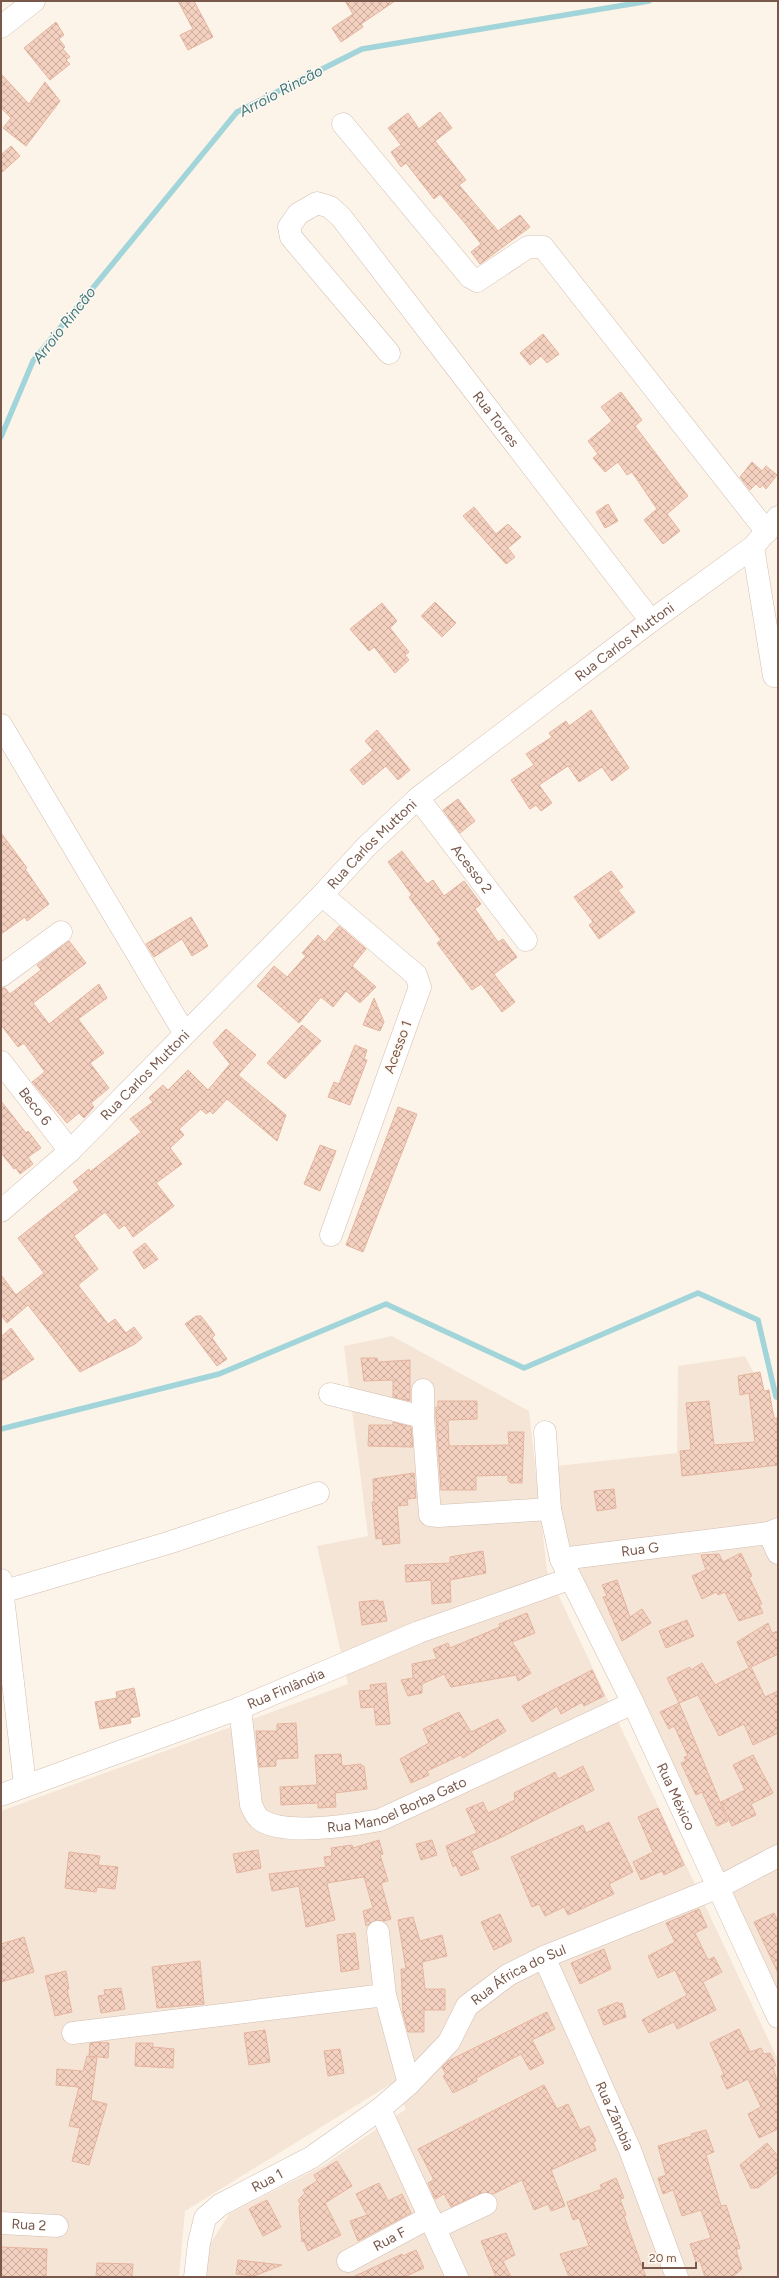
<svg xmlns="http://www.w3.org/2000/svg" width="779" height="2278" font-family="Figtree,sans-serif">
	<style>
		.residential { fill: #f5e5d7 }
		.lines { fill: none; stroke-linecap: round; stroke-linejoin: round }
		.stream { stroke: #a2d5da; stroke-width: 5.5 }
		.building { fill: url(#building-cross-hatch); stroke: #e6b59f }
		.minor-casing { stroke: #d2bdb0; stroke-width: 23 }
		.minor { stroke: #fff; stroke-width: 22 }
		.labels { text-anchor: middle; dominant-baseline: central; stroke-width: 3; stroke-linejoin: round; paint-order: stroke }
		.street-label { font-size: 14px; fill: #78584b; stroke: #fff8f0 }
		.water-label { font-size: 15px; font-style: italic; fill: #3e787e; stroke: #fff8f0 }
	</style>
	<defs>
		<pattern id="building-cross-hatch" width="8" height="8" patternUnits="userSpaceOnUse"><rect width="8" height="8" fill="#f3d0bf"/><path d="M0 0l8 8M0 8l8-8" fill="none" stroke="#caac9d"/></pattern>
	</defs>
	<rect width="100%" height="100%" fill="#fdf4e9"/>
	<g class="residential">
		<polygon points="392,1336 529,1411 547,1571 778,2060 778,2277 205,2277 209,2246 229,2214 324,2165 406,2109 391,2084 185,2211 179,2277 1,2277 1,1811 348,1684 317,1546 368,1536 344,1346"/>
		<polygon points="745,1356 778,1420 778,1992 583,1588 558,1518 556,1466 677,1453 678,1366"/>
	</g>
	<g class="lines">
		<g class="stream">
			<polyline points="1,437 33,361 237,112 362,49 649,1"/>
			<polyline points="1,1429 219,1374 386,1304 524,1368 698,1293 758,1320 776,1397 778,1397"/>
		</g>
	</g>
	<g class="building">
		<polygon points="178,1 194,1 213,37 188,50 180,35 193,29"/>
		<polygon points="345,1 395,1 361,24 363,27 341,42 332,28 353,14"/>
		<polygon points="56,22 64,35 59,39 65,47 63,49 70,57 66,60 70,64 50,80 24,48"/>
		<polygon points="1,74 29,104 45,82 60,101 26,146 3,128 11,118 1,108"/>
		<polygon points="440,112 452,128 435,141 466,180 459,185 498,231 520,215 530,227 480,264 471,252 481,244 464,222 440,194 434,199 406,163 401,167 391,152 401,145 388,128 408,113 419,129"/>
		<polygon points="11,146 20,156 1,173 1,155"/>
		<polygon points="543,334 559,354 547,363 541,356 530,365 520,353"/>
		<polygon points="621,392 642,420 635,426 688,496 667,514 680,531 663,544 644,520 657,509 632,472 627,475 618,462 605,472 593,458 598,454 588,441 612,421 601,407"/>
		<polygon points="752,462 762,471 766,466 777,475 766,489 762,485 760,488 756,484 750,490 740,477"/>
		<polygon points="608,504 618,521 605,528 596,512"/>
		<polygon points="474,507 496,534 508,524 521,537 508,548 515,557 506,564 463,516"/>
		<polygon points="435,602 456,623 442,637 421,616"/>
		<polygon points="382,603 397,621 390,628 409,652 405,655 409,660 395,673 374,647 369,651 350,629"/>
		<polygon points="591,710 629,768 612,781 602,767 579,782 568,766 539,785 552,803 541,811 536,805 530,809 511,780 534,765 526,754 552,737 549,733 566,721 569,726"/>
		<polygon points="377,730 410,770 398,780 386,766 363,785 350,770 373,750 365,741"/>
		<polygon points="458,799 475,821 460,833 443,810"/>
		<polygon points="1,833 27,868 25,869 49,904 27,921 25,917 1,934"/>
		<polygon points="402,851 427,884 433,880 444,896 464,881 481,904 475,909 498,942 503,939 517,957 494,974 515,1002 502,1012 481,984 472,990 437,943 441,940 409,897 412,895 388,862"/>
		<polygon points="611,871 623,887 618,890 635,912 599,939 589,925 593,922 574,897"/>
		<polygon points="191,917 208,946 192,956 182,939 154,957 146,944"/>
		<polygon points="339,926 366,949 352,966 376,987 360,1003 346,991 333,1007 321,997 299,1023 257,986 274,966 287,977 306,956 302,953 318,935 325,942"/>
		<polygon points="69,941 86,963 33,1003 49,1024 99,984 107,998 78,1019 104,1053 90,1063 109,1088 91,1103 94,1107 84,1118 79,1113 67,1123 32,1082 45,1072 24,1043 18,1047 1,1025 1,988 5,988 10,994 41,970 37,965"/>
		<polygon points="374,998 384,1022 380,1031 363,1025"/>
		<polygon points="302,1025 321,1041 285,1079 267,1063"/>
		<polygon points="226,1029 256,1055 238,1075 286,1115 277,1141 227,1099 213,1114 210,1111 206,1114 201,1109 179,1129 184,1135 170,1148 182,1164 156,1183 174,1206 133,1237 125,1225 119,1229 105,1212 74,1236 98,1269 78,1285 108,1324 115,1319 126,1333 134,1327 142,1338 135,1344 80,1372 28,1305 7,1323 1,1315 1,1275 16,1295 44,1273 18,1238 79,1190 73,1182 89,1169 90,1172 141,1132 130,1119 153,1102 149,1098 163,1085 168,1090 188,1070 208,1090 230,1064 213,1043"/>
		<polygon points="355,1045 367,1050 364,1059 367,1060 350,1105 328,1097 334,1082 339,1084"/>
		<polygon points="1,1101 26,1133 28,1131 41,1148 28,1157 33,1164 20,1174 16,1168 14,1169 1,1153"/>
		<polygon points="398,1107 417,1114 363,1252 346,1245"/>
		<polygon points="320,1145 336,1151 320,1191 304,1184"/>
		<polygon points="145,1243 158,1259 144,1269 133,1252"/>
		<polygon points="196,1316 201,1316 211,1329 215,1335 212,1338 227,1359 217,1366 185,1324"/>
		<polygon points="11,1328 34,1359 1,1381 1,1337"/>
		<polygon points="361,1358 377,1358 378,1362 410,1360 410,1401 393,1397 393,1380 364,1381"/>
		<polygon points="760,1372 764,1391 769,1390 774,1419 777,1418 778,1465 682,1476 680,1451 691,1450 686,1403 709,1401 714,1445 755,1442 749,1393 740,1395 738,1376"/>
		<polygon points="438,1401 477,1401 477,1419 448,1420 449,1446 509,1445 508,1432 524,1432 522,1483 511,1483 508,1481 508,1475 476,1476 476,1490 441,1490 436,1417 436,1407 438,1407"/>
		<polygon points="393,1422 411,1427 413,1447 368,1446 369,1425 393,1425"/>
		<polygon points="414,1473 416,1498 407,1499 408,1505 397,1506 400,1543 383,1545 382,1538 376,1539 372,1502 374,1502 373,1479"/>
		<polygon points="614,1489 616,1508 597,1511 594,1491"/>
		<polygon points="483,1551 486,1573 450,1580 451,1602 432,1604 431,1580 406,1582 405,1565 450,1563 450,1557"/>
		<polygon points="741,1553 752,1576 749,1577 762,1604 759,1604 763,1613 739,1621 725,1592 718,1595 716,1592 702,1599 692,1576 706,1570 701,1555 719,1554 723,1562"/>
		<polygon points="617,1580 630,1617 642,1609 651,1623 622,1641 603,1597 607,1596 602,1585"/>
		<polygon points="378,1600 378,1602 383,1601 387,1621 362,1625 359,1602"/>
		<polygon points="527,1613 535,1633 512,1642 531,1673 518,1681 516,1675 451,1687 444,1674 422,1684 422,1693 408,1696 401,1680 413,1678 412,1664 437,1659 433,1649 448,1643 450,1648 500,1627 499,1624"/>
		<polygon points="687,1620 694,1636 666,1648 659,1631"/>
		<polygon points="768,1623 772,1633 778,1631 778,1654 751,1667 765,1697 778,1691 778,1733 753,1745 744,1724 719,1736 698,1695 679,1703 667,1678 690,1667 691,1670 702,1663 715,1685 749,1668 737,1642"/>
		<polygon points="592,1670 604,1696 584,1706 582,1702 561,1714 557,1706 532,1722 522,1706"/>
		<polygon points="386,1683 390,1724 376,1725 374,1707 361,1708 359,1691 371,1690 370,1685"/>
		<polygon points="134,1688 140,1716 130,1718 131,1723 100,1729 95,1702 117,1698 116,1692"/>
		<polygon points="679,1703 728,1821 717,1826 702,1792 696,1795 681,1763 686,1761 684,1757 688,1756 677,1732 674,1726 669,1729 660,1712"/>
		<polygon points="459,1712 471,1732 498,1719 506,1731 463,1758 461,1755 427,1771 429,1775 411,1783 400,1759 429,1743 423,1729"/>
		<polygon points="296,1723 298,1758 276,1759 276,1766 259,1767 256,1731 277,1731 277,1724"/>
		<polygon points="341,1754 342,1766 361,1764 361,1766 364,1766 367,1789 335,1793 336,1807 318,1808 318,1803 281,1805 280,1787 317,1785 315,1755"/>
		<polygon points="753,1755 773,1793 751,1804 756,1815 732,1826 721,1802 745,1790 733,1765"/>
		<polygon points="583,1766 594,1790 502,1837 471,1851 479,1869 461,1876 456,1865 453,1867 446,1846 477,1833 466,1809 483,1802 488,1813 515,1800 514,1793 540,1780 555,1772 558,1779"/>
		<polygon points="658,1808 684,1865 664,1875 662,1871 641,1880 633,1862 653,1852 638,1817"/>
		<polygon points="609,1822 633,1872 609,1884 614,1894 568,1915 564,1907 545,1916 539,1904 532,1907 511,1857 583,1825 586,1833"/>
		<polygon points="379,1840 383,1854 380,1855 388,1881 381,1883 391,1919 384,1921 376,1920 366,1926 363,1911 373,1908 364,1877 327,1883 335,1920 306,1927 299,1886 272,1891 269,1874 326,1867 324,1857 332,1856 331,1848 352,1845 353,1848"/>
		<polygon points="432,1840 437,1855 421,1860 416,1844"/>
		<polygon points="258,1850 261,1868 237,1873 233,1854"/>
		<polygon points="69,1852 100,1856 98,1865 118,1867 115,1889 97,1887 96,1892 65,1888"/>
		<polygon points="699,1909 707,1927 695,1933 708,1960 714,1957 722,1972 703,1982 716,2010 677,2029 674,2022 649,2033 642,2020 687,1995 675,1970 658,1978 648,1956 675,1942 666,1923"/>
		<polygon points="774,1913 778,1922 778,1973 754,1922"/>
		<polygon points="500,1914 512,1941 494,1950 481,1922"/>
		<polygon points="413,1917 420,1941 442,1935 447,1956 422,1962 425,1989 445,1989 445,2010 424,2010 424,2032 408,2032 403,2013 401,1969 406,1969 398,1920"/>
		<polygon points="355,1933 359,1969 341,1972 337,1935"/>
		<polygon points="24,1937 34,1972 1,1982 1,1944"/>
		<polygon points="604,1949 611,1969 580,1984 571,1963"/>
		<polygon points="200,1961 204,2004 157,2008 152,1967"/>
		<polygon points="66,1971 69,1989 67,1989 72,2012 55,2016 45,1976"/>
		<polygon points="121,1988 125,2009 101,2013 98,1996 105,1995 104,1990"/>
		<polygon points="618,2002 619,2004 622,2003 626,2017 604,2025 598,2010"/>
		<polygon points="547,2012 555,2029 532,2040 544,2063 530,2070 521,2054 476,2078 477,2081 453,2093 443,2076 446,2074 442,2067 448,2061"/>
		<polygon points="739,2029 750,2052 761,2048 764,2054 770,2053 776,2065 773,2067 778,2085 778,2129 759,2138 748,2114 761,2107 748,2079 727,2089 721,2076 724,2074 710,2043"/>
		<polygon points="265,2030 270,2062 249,2065 244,2033"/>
		<polygon points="100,2042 109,2043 108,2058 89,2056 90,2043"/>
		<polygon points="136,2043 153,2043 153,2047 174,2049 173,2068 135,2066"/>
		<polygon points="340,2049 344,2073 328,2076 324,2051"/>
		<polygon points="87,2056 97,2058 91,2100 107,2104 89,2165 72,2161 80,2128 69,2126 79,2087 56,2085 57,2069 83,2071"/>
		<polygon points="544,2085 557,2109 568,2104 580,2130 589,2126 596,2141 593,2142 596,2150 551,2170 565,2206 551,2211 548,2204 534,2210 522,2180 493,2194 481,2193 451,2207 444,2194 435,2199 428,2183 434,2180 418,2149"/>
		<polygon points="706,2130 714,2152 706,2155 721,2206 726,2205 740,2248 736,2250 742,2269 732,2277 705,2277 700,2261 696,2262 690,2244 711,2238 701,2210 682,2216 673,2190 663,2194 658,2178 666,2175 658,2146 692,2136 691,2134"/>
		<polygon points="767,2143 778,2156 778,2172 758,2188 751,2188 740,2165"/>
		<polygon points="337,2161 352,2186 325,2203 341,2235 308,2251 304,2241 302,2242 299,2206 301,2205 298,2200 305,2193 303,2190 317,2181 314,2175"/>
		<polygon points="616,2178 624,2198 620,2199 626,2215 624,2216 646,2277 569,2277 560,2254 589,2246 579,2218 573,2220 567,2202 602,2189 600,2185"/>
		<polygon points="379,2183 388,2201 402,2194 411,2213 358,2241 350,2221 367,2215 356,2194"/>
		<polygon points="267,2200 281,2227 263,2236 249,2209"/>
		<polygon points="506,2233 515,2255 503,2261 511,2277 496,2277 481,2241"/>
		<polygon points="1,2247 47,2249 46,2277 1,2277"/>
		<polygon points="416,2250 424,2268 404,2277 353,2277 402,2254 403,2256"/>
		<polygon points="238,2260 282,2265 254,2276 236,2274"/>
		<polygon points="97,2263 133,2264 132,2277 96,2277"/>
	</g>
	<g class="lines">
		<defs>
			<g id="minor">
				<polyline points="1,27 34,1"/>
				<polyline points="343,124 470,277 477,281 528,247 543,247 767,532"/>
				<path id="s1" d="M389 353 291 237 289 227 298 214 317 203 330 207 341 217 651 621"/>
				<polyline points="753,547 774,676 778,676"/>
				<polyline points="1,725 185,1034"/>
				<path id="s2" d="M418 798 526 940"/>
				<polyline points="322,895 416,975 420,987 331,1235"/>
				<polyline points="1,976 61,932"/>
				<path id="s3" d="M1 1062 70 1151"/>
				<path id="s4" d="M1 1211 70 1151 322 895 366 847 418 798 651 621 753 547 778 517"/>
				<polyline points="423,1390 423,1417 430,1515 438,1516 550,1509"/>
				<polyline points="330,1394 423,1417"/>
				<path id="s5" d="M545 1432 550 1509 561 1559 769 1533 778 1529"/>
				<polyline points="769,1533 778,1553"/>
				<path id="s6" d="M561 1559 633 1703 778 2017"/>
				<polyline points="1,1580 25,1785"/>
				<polyline points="2,1592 168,1543 318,1493"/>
				<path id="s7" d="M240 1708 251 1805C254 1811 256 1817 261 1820 285 1836 353 1825 380 1820L633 1703"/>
				<path id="s8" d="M1 1795 240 1708 419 1632 569 1579"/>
				<polyline points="378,1932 385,1995"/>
				<path id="s9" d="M544 1957 630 2150 677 2277"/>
				<polyline points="73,2033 385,1995 409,2084"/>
				<path id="s10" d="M1 2223 57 2226"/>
				<polyline points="435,2228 486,2204"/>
				<path id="s11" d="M348 2261 430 2217"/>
				<path id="s12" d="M195 2277 199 2243 205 2218 220 2205 312 2157 380 2109"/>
				<path id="s13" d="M457 2277 380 2109 409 2084 449 2042 467 2006 508 1975 544 1957 719 1887 778 1856"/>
			</g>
		</defs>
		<use href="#minor" class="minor-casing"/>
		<use href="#minor" class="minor"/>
	</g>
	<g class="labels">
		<g class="street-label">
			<text stroke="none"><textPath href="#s1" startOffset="483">Rua Torres</textPath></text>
			<text stroke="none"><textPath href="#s4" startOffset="846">Rua Carlos Muttoni</textPath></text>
			<text stroke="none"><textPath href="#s4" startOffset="522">Rua Carlos Muttoni</textPath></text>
			<text stroke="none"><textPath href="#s2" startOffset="89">Acesso 2</textPath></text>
			<text transform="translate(398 1047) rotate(-70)">Acesso 1</text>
			<text stroke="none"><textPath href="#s4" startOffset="198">Rua Carlos Muttoni</textPath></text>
			<text stroke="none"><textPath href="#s3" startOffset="56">Beco 6</textPath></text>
			<text stroke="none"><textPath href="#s5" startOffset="208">Rua G</textPath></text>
			<text stroke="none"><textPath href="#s8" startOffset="304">Rua Finlândia</textPath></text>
			<text stroke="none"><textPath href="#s6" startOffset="264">Rua México</textPath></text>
			<text stroke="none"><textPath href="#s7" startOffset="257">Rua Manoel Borba Gato</textPath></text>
			<text stroke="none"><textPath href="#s13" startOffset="382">Rua África do Sul</textPath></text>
			<text stroke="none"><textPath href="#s9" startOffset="174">Rua Zâmbia</textPath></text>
			<text stroke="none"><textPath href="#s12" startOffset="133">Rua 1</textPath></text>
			<text stroke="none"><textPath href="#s10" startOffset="28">Rua 2</textPath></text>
			<text stroke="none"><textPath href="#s11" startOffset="47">Rua F</textPath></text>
		</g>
		<g class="water-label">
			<text transform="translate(281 91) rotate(-28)">Arroio Rincão</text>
			<text transform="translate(64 325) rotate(-52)">Arroio Rincão</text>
		</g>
	</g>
	<rect width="779" height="2278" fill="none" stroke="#78584b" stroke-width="4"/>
	<path d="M643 2262v6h53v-6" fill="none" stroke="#78584b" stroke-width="2"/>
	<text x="649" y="2262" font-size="12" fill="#78584b" stroke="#fff8f0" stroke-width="3" paint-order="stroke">20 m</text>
</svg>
